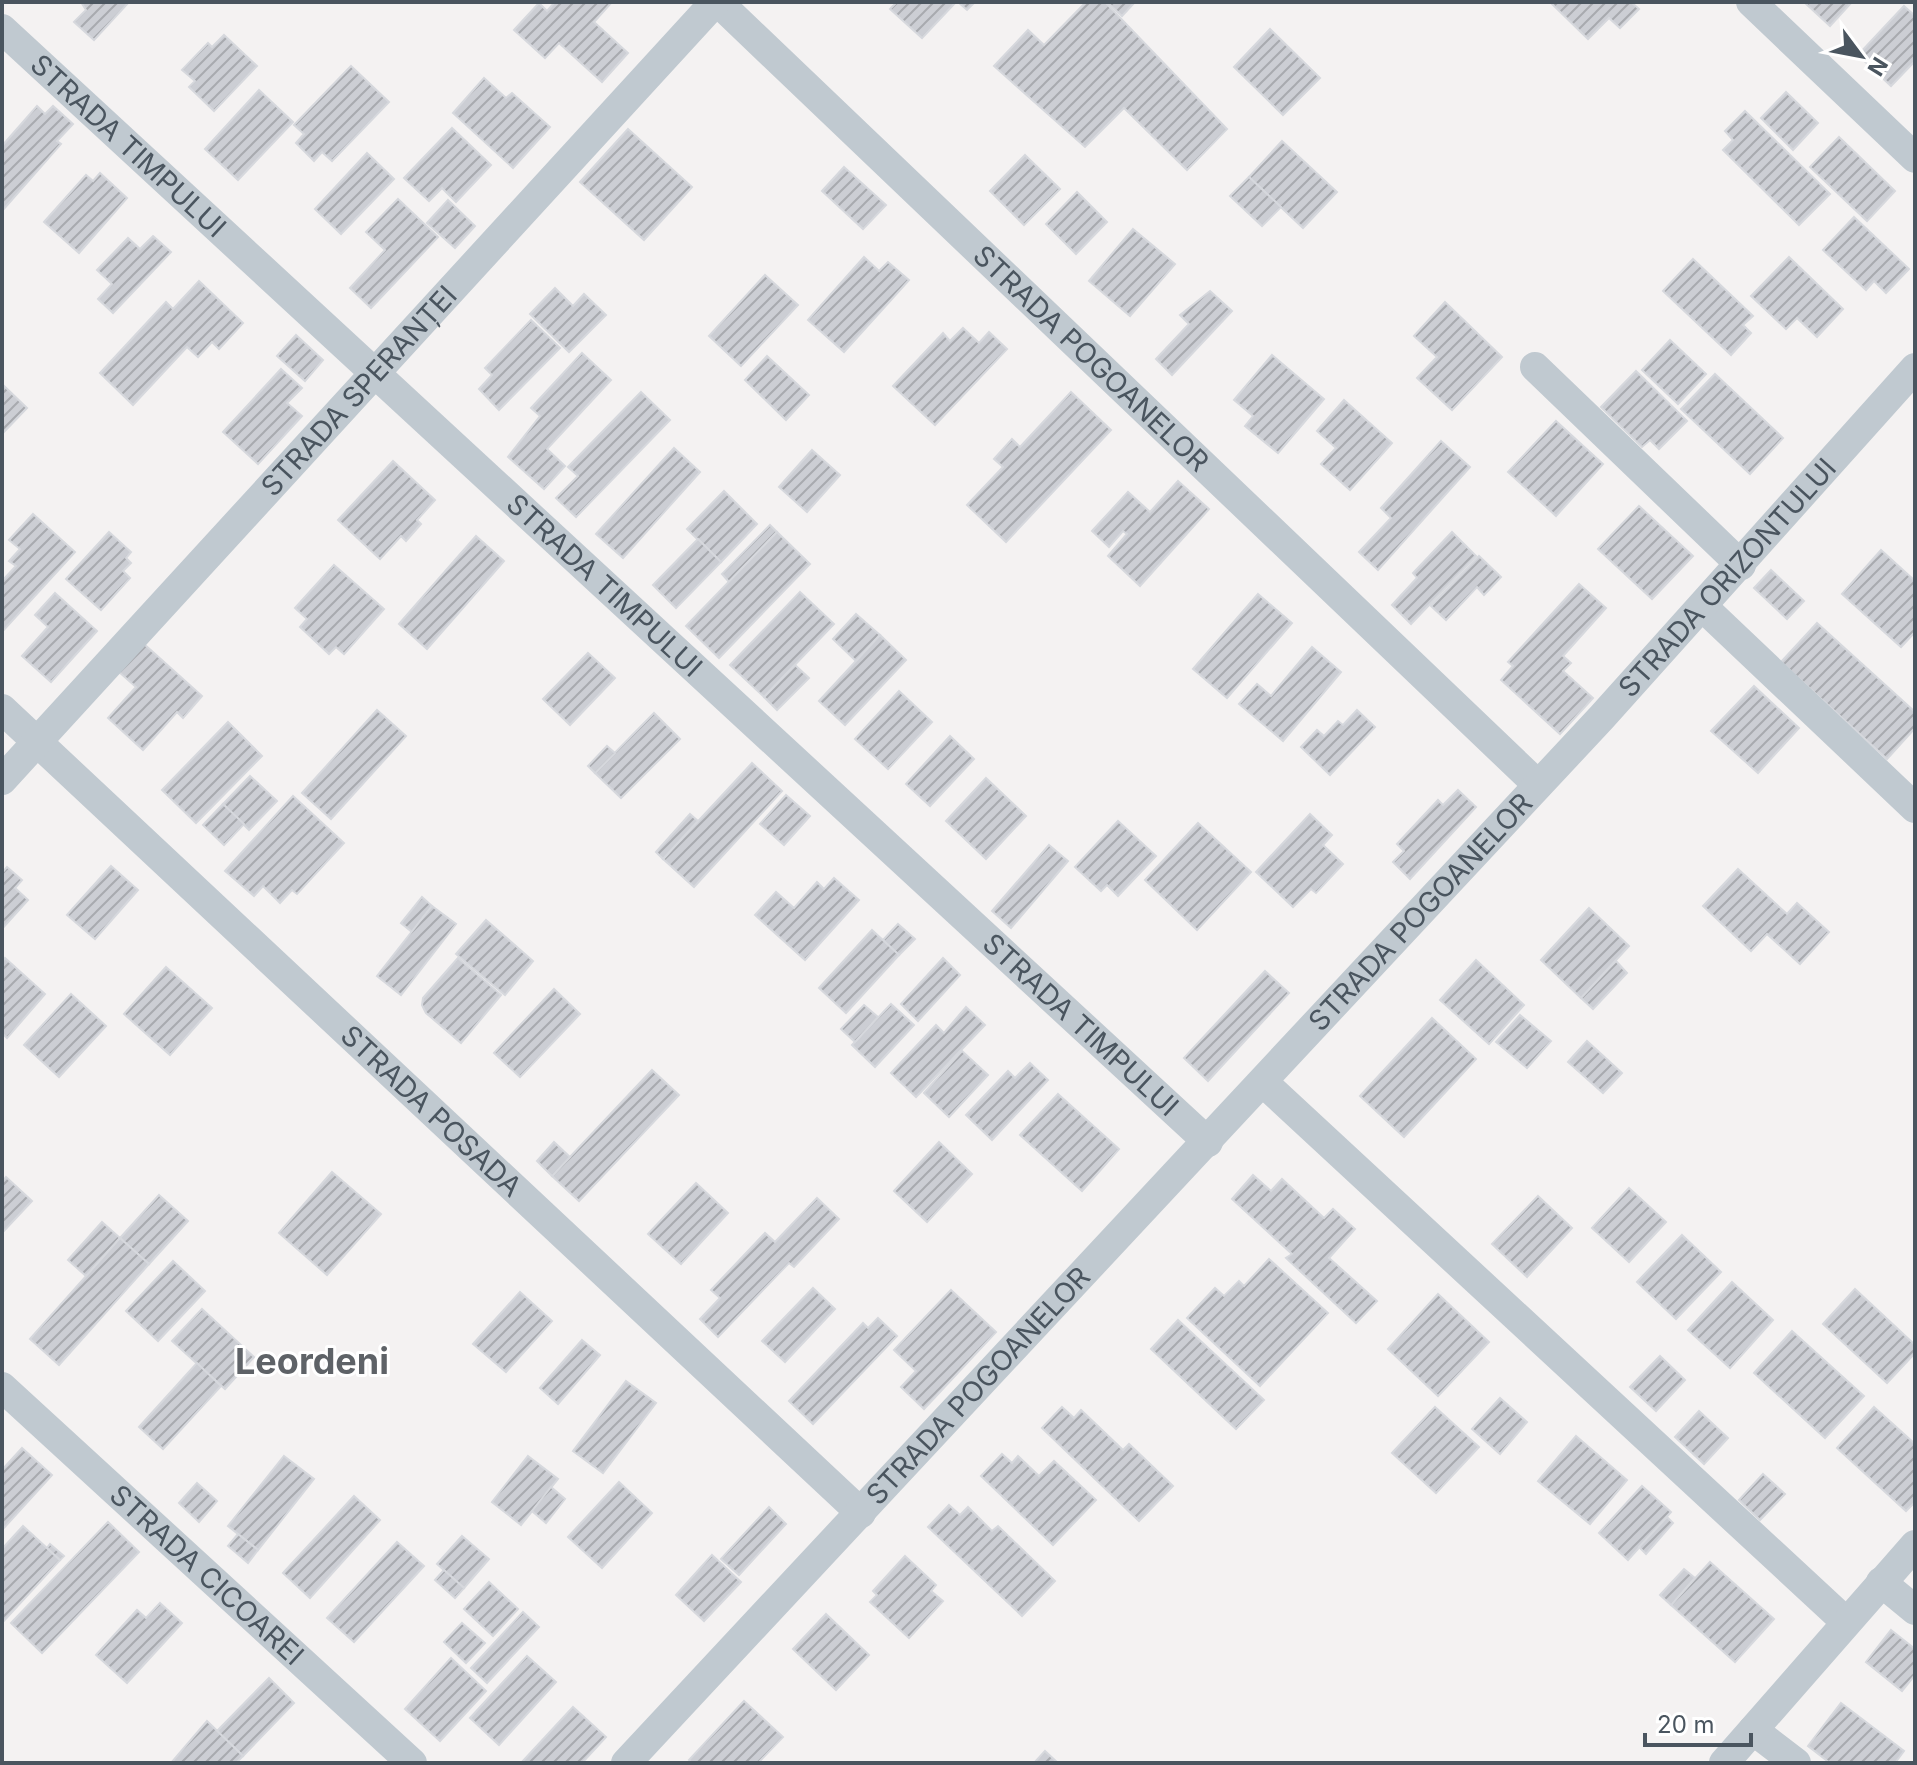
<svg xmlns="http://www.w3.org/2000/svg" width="1917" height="1765" font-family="Inter,sans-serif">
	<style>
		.building { fill: url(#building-hatch); stroke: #d6d8dd; stroke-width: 2 }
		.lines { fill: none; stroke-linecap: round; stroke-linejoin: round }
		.minor { stroke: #c0c9d0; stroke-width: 30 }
		.labels { text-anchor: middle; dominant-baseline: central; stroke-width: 6; stroke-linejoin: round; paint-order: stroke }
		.street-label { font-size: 28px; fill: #4a555f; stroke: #fff }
		.district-label { font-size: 36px; font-weight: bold; fill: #5e6267; stroke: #fff }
	</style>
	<defs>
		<pattern id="building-hatch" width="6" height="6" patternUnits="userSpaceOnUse" patternTransform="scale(2)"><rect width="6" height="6" fill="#ccced4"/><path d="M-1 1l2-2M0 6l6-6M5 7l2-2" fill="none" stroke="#a8aaaf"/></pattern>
	</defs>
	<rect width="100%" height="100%" fill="#f4f2f2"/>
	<g class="building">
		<polygon points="81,2 129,2 94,40 74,22 86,10"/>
		<polygon points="555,2 612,2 594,22 628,53 602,82 559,43 545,58 514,30 539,3 547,11"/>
		<polygon points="897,2 956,2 922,38 890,9"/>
		<polygon points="958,2 975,2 967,10"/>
		<polygon points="1086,2 1105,2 1227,129 1187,170 1124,108 1085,147 994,66 1028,30 1044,45"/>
		<polygon points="1107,2 1135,2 1122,16"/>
		<polygon points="1550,2 1631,2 1639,9 1620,28 1609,18 1588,39"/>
		<polygon points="1804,2 1852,2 1830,26"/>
		<polygon points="1904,6 1915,16 1915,61 1891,86 1858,55"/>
		<polygon points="1270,29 1320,78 1283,115 1234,67"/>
		<polygon points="224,35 257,66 214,111 189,87 195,81 182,70 208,43 212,47"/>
		<polygon points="351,66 389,102 332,161 322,152 314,161 296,143 304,134 294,125"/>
		<polygon points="484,78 506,98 512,93 550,127 513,168 453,113"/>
		<polygon points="259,90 293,122 238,180 205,149"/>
		<polygon points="1786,92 1818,123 1793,150 1761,118"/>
		<polygon points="37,106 45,114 53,106 73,124 57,141 61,144 2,211 2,146"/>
		<polygon points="1745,111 1830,194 1799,225 1723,150 1733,140 1725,131"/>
		<polygon points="452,128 491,165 456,202 442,188 429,201 404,178"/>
		<polygon points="628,129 692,187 644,240 580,182"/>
		<polygon points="1839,137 1895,191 1867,221 1810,167"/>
		<polygon points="1282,141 1337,192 1303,228 1249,177"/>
		<polygon points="367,153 394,179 341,234 315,209"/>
		<polygon points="1025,155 1060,189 1024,225 990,191"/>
		<polygon points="844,167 886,205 863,229 822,191"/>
		<polygon points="100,173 127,198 79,253 44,222 86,175 93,181"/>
		<polygon points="1249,177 1281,207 1262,226 1230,196"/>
		<polygon points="1077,192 1107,222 1076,254 1046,224"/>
		<polygon points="398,199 438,237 371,308 350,288 385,250 366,232"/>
		<polygon points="448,200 475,226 455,248 427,223"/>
		<polygon points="1854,217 1909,269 1886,293 1874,281 1866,290 1823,250"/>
		<polygon points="1133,229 1175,264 1130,316 1089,281"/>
		<polygon points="153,236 171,252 113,313 98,299 112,284 97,270 128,238 140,249"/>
		<polygon points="864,257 879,271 888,262 909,280 844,352 808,320"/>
		<polygon points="1789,257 1843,309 1817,337 1797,318 1786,329 1751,296"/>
		<polygon points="1693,259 1753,316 1743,325 1751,333 1731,355 1663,291"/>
		<polygon points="765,275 798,305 741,366 709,336"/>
		<polygon points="199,281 243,323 219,349 212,342 198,357 187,347 133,405 100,373 166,302 173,309"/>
		<polygon points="555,288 573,306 584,294 606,315 569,352 530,314"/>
		<polygon points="1210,291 1232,311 1172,375 1156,359 1189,324 1180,315"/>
		<polygon points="1445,302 1502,357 1452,410 1417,378 1437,357 1414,336"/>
		<polygon points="531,320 560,348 499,410 479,389 492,375 485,368"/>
		<polygon points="963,328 979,343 989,332 1007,349 935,425 893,386 943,333 950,341"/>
		<polygon points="296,335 323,360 305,381 277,356"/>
		<polygon points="1670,340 1706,374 1678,404 1642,370"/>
		<polygon points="582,353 611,380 547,449 565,466 544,489 508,457 540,416 531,408"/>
		<polygon points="1272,355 1324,399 1278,453 1245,426 1253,416 1234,400"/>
		<polygon points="767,356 809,395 786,420 745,380"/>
		<polygon points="281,369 302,388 287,403 302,416 258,464 223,432"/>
		<polygon points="1636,371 1687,421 1659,449 1650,440 1642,447 1601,407"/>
		<polygon points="1715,374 1783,438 1750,474 1681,409"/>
		<polygon points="2,384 27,408 2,434"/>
		<polygon points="641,392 670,420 576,517 556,498 578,476 568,467"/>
		<polygon points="1071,392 1111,430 1006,542 967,505 1003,467 994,459 1012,439 1020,447"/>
		<polygon points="1344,400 1392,443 1350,490 1321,464 1336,448 1317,431"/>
		<polygon points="1556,421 1603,464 1556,516 1508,472"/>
		<polygon points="1441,441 1470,467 1378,570 1359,552 1391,518 1381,508"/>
		<polygon points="674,448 700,472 623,558 596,534"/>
		<polygon points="812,450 840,475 807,512 779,487"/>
		<polygon points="393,461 435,500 417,520 421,524 406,541 401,536 380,559 338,520"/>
		<polygon points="1178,481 1209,509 1140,586 1108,556 1127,534 1123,531 1109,547 1092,531 1128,492 1150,512"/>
		<polygon points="724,491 757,524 721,562 687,529"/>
		<polygon points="1639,506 1693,556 1652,599 1598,549"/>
		<polygon points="33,514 75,552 2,632 2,581 16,566 9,561 20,549 9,540"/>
		<polygon points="770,525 777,532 729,582 722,574"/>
		<polygon points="109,532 131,552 126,558 131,563 123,571 130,578 101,610 66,579"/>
		<polygon points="777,532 810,564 719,658 686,626"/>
		<polygon points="1452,532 1476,556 1411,624 1392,605 1417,578 1413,573"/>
		<polygon points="476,536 504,561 427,649 399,624"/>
		<polygon points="698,539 721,562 676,608 653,585"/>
		<polygon points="1881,550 1915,581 1915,632 1901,647 1842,594"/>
		<polygon points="1479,556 1501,577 1484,595 1477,587 1446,620 1431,606"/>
		<polygon points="334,565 384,609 344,654 336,647 329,654 300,627 307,619 295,608"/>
		<polygon points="1771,570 1804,601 1787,619 1754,588"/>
		<polygon points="1579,584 1606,608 1563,656 1571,663 1563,671 1593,698 1560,734 1501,680 1513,666 1508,662"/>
		<polygon points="800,592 834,624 764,697 730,665"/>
		<polygon points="55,593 97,631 51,682 22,656 48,627 35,615"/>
		<polygon points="1258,594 1292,623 1227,698 1193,669"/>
		<polygon points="856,614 880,635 856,661 833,639"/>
		<polygon points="1817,623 1915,712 1915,728 1887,759 1781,662"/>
		<polygon points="880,635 906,660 845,725 819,701"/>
		<polygon points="144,644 202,696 183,718 177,712 143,750 108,718 136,687 119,672"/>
		<polygon points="1312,647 1341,672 1283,741 1239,704 1257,684 1271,696"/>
		<polygon points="588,653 615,678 570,725 543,699"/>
		<polygon points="795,665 809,678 777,710 764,697"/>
		<polygon points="1754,686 1799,728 1758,773 1711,731"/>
		<polygon points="899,691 932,722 888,769 855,739"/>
		<polygon points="377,710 406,736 331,819 302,793"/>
		<polygon points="1357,710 1375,727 1330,775 1301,747 1317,730 1324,736 1338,721 1343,725"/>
		<polygon points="654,713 680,739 621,798 595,773"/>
		<polygon points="228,722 262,756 196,823 162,790"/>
		<polygon points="950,736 974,759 930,806 906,784"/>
		<polygon points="607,746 615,753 595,773 588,766"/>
		<polygon points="752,763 782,791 694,887 663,859"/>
		<polygon points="250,776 277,801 249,830 223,804"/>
		<polygon points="986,778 1026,816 986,859 946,821"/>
		<polygon points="1458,790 1476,807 1410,879 1393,862 1404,851 1397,844 1438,800 1443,805"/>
		<polygon points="786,795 810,816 784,845 760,824"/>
		<polygon points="293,796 344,843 297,894 292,890 280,903 263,886 254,896 225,871"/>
		<polygon points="223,804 244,824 224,845 203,825"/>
		<polygon points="690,814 698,821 663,859 656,852"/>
		<polygon points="1310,814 1332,835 1323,845 1343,864 1316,893 1311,889 1293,907 1256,872"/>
		<polygon points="1118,821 1156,856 1118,896 1107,885 1101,891 1075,867"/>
		<polygon points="1198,823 1251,872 1197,930 1145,880"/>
		<polygon points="1049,845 1068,861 1011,928 992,911"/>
		<polygon points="111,866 138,890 95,939 67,915"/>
		<polygon points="7,867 22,880 15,888 28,900 2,929 2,873"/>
		<polygon points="1738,869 1787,914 1797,903 1829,932 1800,964 1767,934 1751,951 1703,906"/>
		<polygon points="834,878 859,900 805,960 755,915 776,892 794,908 817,882 824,889"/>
		<polygon points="422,897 432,906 412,932 401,923"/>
		<polygon points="432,906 456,924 401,995 377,976"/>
		<polygon points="1589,908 1629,946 1581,998 1541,960"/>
		<polygon points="486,920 533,961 505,995 456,954"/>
		<polygon points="898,924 915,939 899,955 883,940"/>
		<polygon points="872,930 899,955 846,1013 819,988"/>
		<polygon points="5,958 45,994 7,1038 2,1033 2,962"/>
		<polygon points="458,958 501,995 461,1043 426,1013 422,1005 423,998"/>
		<polygon points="943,958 960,975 918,1021 901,1004"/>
		<polygon points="1476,960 1524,1005 1489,1044 1440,1000"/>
		<polygon points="1616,961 1627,973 1593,1009 1581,998"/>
		<polygon points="166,967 212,1008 170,1055 124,1014"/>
		<polygon points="1265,971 1289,993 1208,1081 1184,1058"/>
		<polygon points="554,989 580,1014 520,1077 494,1053"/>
		<polygon points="71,994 106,1026 59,1077 24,1045"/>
		<polygon points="891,1004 914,1025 875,1067 852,1045"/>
		<polygon points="864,1005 878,1017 855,1042 841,1029"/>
		<polygon points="966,1007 985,1025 916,1097 891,1073 936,1025 944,1033"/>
		<polygon points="1520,1015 1551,1041 1527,1068 1496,1042"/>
		<polygon points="1432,1018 1476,1059 1404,1137 1360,1096"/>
		<polygon points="1587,1041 1622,1073 1603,1093 1568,1062"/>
		<polygon points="962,1051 988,1075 949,1117 924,1093"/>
		<polygon points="1030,1063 1048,1080 992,1140 966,1115 1008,1071 1015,1078"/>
		<polygon points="652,1070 679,1095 579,1201 552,1176"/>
		<polygon points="1058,1094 1119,1149 1082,1191 1020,1135"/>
		<polygon points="554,1142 570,1157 552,1176 537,1161"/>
		<polygon points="939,1142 972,1174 927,1222 894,1191"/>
		<polygon points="332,1172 381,1214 327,1275 279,1233"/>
		<polygon points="1253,1175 1271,1191 1282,1179 1324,1218 1333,1209 1355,1229 1329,1258 1377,1301 1356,1323 1286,1258 1292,1254 1232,1199"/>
		<polygon points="6,1177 32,1201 2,1233 2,1182"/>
		<polygon points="696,1183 728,1213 681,1264 648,1234"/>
		<polygon points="1629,1188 1666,1222 1629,1262 1592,1228"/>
		<polygon points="159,1195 188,1221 149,1264 120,1238"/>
		<polygon points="1538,1196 1572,1228 1527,1277 1492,1244"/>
		<polygon points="817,1198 839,1219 794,1267 789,1263 718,1337 700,1319 720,1298 711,1290 765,1233 775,1242"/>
		<polygon points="102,1222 120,1238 86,1276 68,1260"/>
		<polygon points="1682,1235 1721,1272 1676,1319 1637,1282"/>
		<polygon points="120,1238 149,1264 59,1365 30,1339"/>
		<polygon points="1269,1259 1328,1313 1260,1386 1187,1318 1215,1288 1224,1296 1239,1281 1244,1286"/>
		<polygon points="173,1261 205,1291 158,1341 126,1311"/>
		<polygon points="1732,1282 1773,1320 1730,1368 1688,1330"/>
		<polygon points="813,1288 835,1309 785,1362 762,1341"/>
		<polygon points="1855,1289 1915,1345 1915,1353 1887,1383 1823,1324"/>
		<polygon points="951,1290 996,1332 924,1409 901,1387 916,1371 894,1350"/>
		<polygon points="520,1292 552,1321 506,1372 473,1344"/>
		<polygon points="1438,1294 1489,1342 1438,1396 1388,1349"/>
		<polygon points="202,1309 254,1357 225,1389 172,1341"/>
		<polygon points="878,1318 897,1336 813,1424 789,1401 863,1323 868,1328"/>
		<polygon points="1178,1320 1264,1400 1236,1429 1151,1349"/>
		<polygon points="1792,1331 1864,1396 1825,1438 1754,1373"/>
		<polygon points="582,1340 600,1355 558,1404 540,1388"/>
		<polygon points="1660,1356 1685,1380 1656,1411 1630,1387"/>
		<polygon points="197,1363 221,1386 163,1449 139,1427"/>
		<polygon points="626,1381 656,1403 603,1473 573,1451"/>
		<polygon points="1500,1398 1527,1422 1500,1454 1472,1429"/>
		<polygon points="1062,1407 1074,1418 1081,1410 1123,1450 1129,1444 1173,1486 1139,1521 1042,1428"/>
		<polygon points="1435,1407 1479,1447 1436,1493 1392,1453"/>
		<polygon points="1874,1407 1915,1444 1915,1502 1906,1511 1837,1448"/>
		<polygon points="1699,1411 1728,1438 1704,1464 1675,1437"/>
		<polygon points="1576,1436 1627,1480 1590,1524 1538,1481"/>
		<polygon points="22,1448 52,1475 3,1529 2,1470"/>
		<polygon points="1002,1454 1012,1463 1018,1456 1039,1476 1054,1461 1096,1500 1053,1545 981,1476"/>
		<polygon points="284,1456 314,1479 258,1550 228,1526"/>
		<polygon points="528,1456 558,1479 521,1525 492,1502"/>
		<polygon points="1763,1474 1785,1494 1760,1520 1739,1500"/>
		<polygon points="619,1482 652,1513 602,1568 568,1537"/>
		<polygon points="197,1483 217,1501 199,1522 179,1503"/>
		<polygon points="1642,1486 1671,1512 1628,1560 1599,1533"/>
		<polygon points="551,1487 565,1499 546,1523 532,1511"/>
		<polygon points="354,1496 380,1520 310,1598 283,1573"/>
		<polygon points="949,1505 960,1515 968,1507 992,1531 998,1526 1055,1581 1022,1616 928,1527"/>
		<polygon points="769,1507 786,1524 739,1575 721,1559"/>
		<polygon points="1667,1517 1673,1523 1646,1554 1639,1547"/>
		<polygon points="108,1522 139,1552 42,1653 11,1623"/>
		<polygon points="23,1526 60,1560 2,1623 2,1549"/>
		<polygon points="238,1534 258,1550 248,1563 228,1546"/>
		<polygon points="462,1536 489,1559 464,1588 437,1564"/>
		<polygon points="397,1542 424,1566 354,1642 327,1618"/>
		<polygon points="50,1544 64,1556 60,1560 47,1548"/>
		<polygon points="712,1555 741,1582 704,1621 676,1595"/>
		<polygon points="905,1556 936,1585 931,1591 943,1601 909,1638 870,1602 877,1595 873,1591"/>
		<polygon points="1710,1562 1774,1619 1735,1662 1671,1605"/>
		<polygon points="1684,1569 1695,1578 1671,1605 1660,1595"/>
		<polygon points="444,1570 464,1588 455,1598 435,1580"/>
		<polygon points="489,1582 518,1609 493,1636 464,1609"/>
		<polygon points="160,1603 182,1623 127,1683 96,1655 137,1610 146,1618"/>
		<polygon points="523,1612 539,1627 487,1683 471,1668"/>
		<polygon points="826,1614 869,1655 836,1690 793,1649"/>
		<polygon points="462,1623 485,1643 466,1663 444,1642"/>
		<polygon points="1891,1630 1915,1649 1915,1675 1902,1691 1866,1662"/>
		<polygon points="527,1656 556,1682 499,1745 470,1718"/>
		<polygon points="451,1658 486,1691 440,1741 405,1709"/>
		<polygon points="269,1678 294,1703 243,1756 217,1731"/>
		<polygon points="744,1701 783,1737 758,1763 692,1763 689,1760"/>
		<polygon points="1841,1703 1904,1751 1895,1763 1830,1763 1808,1746"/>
		<polygon points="573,1707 606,1737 582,1763 521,1763"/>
		<polygon points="207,1721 243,1756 236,1763 171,1763"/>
		<polygon points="1045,1751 1058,1763 1034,1763"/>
	</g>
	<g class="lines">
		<g class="minor">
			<path id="s1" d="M718 2 1538 785"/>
			<polyline points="1751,2 1915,158"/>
			<path id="s2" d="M2 29 1208 1142"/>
			<polyline points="1535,367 1741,565"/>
			<polyline points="1703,607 1915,808"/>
			<path id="s3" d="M2 709 861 1513"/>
			<path id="s4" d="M2 780 715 2"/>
			<polyline points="1264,1083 1846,1622"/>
			<path id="s5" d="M2 1387 412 1763"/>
			<polyline points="1881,1582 1915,1610"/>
			<polyline points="1753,1730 1796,1763"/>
			<path id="s6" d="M626 1763 1602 717 1915 368"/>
			<polyline points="1724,1763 1915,1545"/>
		</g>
	</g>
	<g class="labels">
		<g class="street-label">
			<text stroke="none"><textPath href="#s2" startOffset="172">STRADA TIMPULUI</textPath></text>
			<text stroke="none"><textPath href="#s1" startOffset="516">STRADA POGOANELOR</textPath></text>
			<text stroke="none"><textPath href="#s4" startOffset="528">STRADA SPERANȚEI</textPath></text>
			<text stroke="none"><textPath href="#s6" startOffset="1618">STRADA ORIZONTULUI</textPath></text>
			<text stroke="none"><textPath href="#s2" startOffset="820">STRADA TIMPULUI</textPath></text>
			<text stroke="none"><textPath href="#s6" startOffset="1164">STRADA POGOANELOR</textPath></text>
			<text stroke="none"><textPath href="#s2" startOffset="1468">STRADA TIMPULUI</textPath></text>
			<text stroke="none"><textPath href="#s3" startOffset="588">STRADA POSADA</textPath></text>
			<text stroke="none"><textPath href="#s6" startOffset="516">STRADA POGOANELOR</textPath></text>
			<text stroke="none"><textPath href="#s5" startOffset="278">STRADA CICOAREI</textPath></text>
		</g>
		<g class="district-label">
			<text x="312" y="1361">Leordeni</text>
		</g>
	</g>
	<rect width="1917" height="1765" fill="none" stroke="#4a555f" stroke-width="8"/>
	<g transform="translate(1861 56) rotate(122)" stroke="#ffffff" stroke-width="6" paint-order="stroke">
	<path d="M0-6L14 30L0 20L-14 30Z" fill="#4a555f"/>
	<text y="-12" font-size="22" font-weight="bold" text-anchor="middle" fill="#4a555f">N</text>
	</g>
	<path d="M1645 1733v12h106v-12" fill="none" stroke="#4a555f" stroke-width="4"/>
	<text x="1657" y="1733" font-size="24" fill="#4a555f" stroke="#ffffff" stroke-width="6" paint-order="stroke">20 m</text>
</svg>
